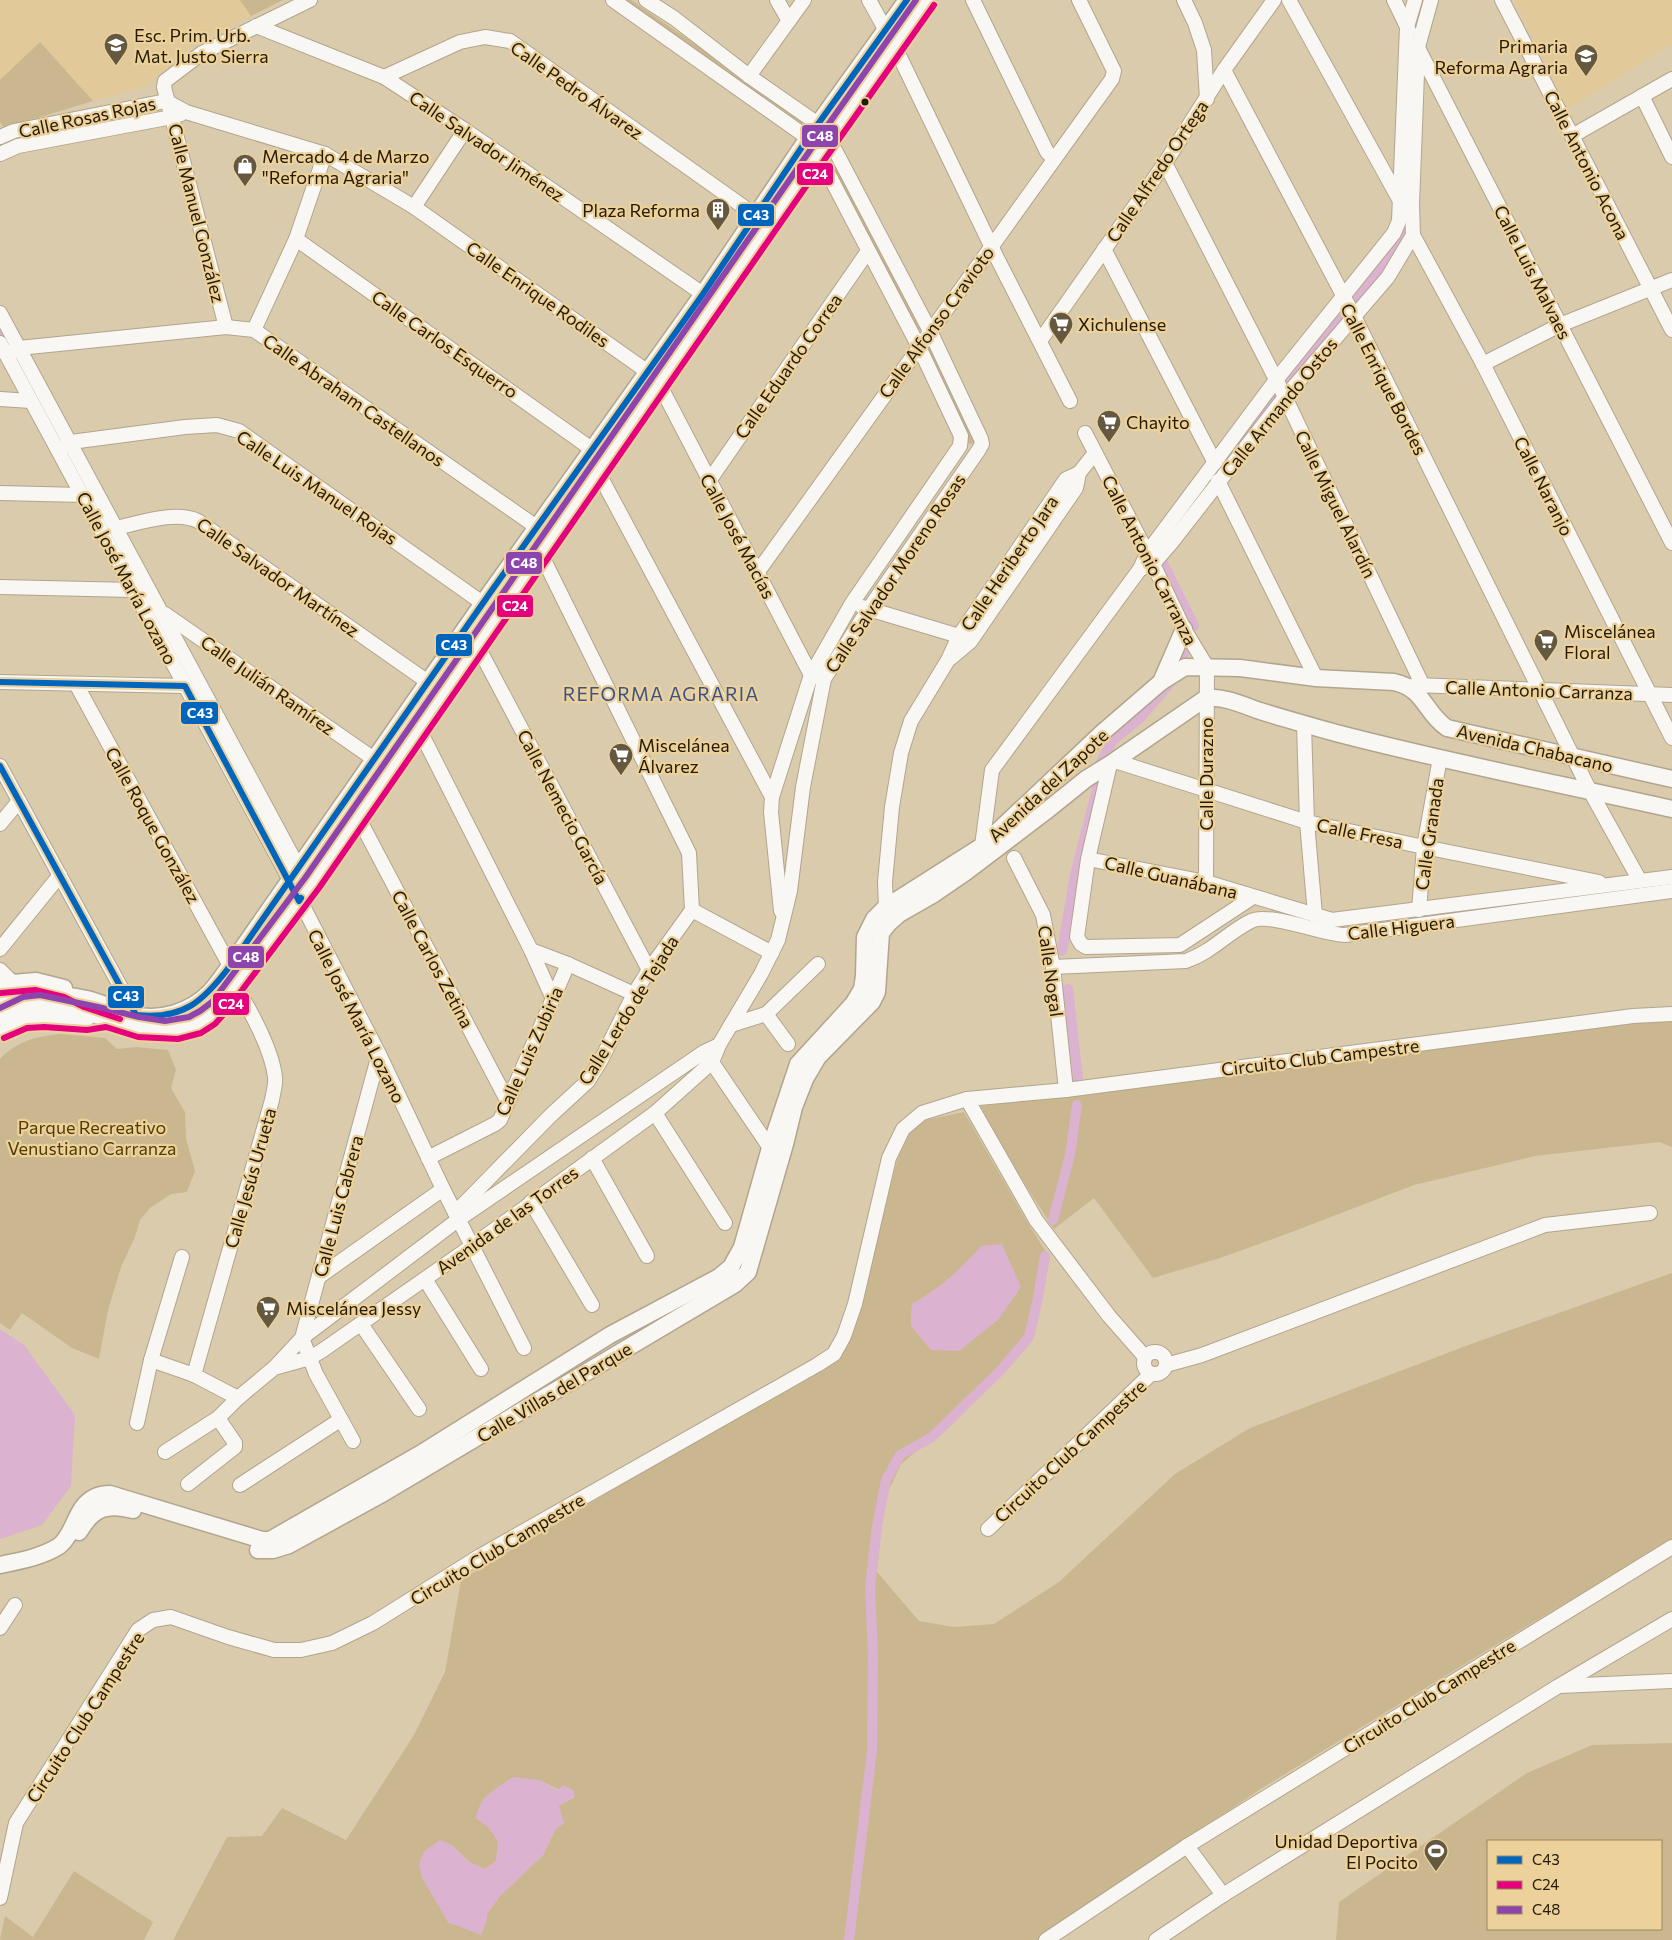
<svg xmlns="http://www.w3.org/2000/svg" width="1672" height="1940" font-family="Commissioner,sans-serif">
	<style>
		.built { fill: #e1c999 }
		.green { fill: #cab78f; fill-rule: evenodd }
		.water { fill: #dbb2d0 }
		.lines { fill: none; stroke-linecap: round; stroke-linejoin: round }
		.canal { stroke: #dbb2d0; stroke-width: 10 }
		.minor-casing { stroke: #b1a58e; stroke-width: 16 }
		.major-casing { stroke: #b1a58e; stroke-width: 19 }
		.minor { stroke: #f9f7f3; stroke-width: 14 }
		.major { stroke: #f9f7f3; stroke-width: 16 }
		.bus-1-casing { stroke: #ecd19b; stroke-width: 10 }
		.bus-2-casing { stroke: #ecd19b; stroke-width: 10 }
		.bus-3-casing { stroke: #ecd19b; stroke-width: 10 }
		.bus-1 { stroke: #0065bd; stroke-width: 6 }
		.bus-2 { stroke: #e5007d; stroke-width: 6 }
		.bus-3 { stroke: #8e44ad; stroke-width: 6 }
		.bus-dot { fill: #241a05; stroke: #ecd19b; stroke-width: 2 }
		.labels { text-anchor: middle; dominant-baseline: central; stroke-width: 4.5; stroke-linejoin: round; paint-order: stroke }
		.poi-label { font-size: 18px; fill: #241a05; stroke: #ecd19b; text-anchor: start }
		.street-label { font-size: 18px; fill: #241a05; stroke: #ecd19b }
		.park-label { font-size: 18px; fill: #523c02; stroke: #ecd19b }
		.neighbourhood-label { font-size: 19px; letter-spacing: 1px; fill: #39538c; stroke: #ecd19b }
		.line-badge { stroke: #ecd19b; stroke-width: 2 }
		.badge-label { font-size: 14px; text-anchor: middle; font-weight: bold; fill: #fff }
	</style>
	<rect width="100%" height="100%" fill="#dacbad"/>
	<g class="built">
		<polygon points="0,0 240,0 251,16 194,45 146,86 93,101 40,42 0,80"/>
		<polygon points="1514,0 1672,0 1672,44 1568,109"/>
	</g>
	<g class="green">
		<polygon points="240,0 283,0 251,16"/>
		<polygon points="621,0 631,0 805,120 800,126"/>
		<polygon points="40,42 93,101 4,128 0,122 0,80"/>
		<polygon points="834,159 921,328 915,336 828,168"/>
		<polygon points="927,340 978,443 969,444 921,348"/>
		<polygon points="1654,1021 1672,1021 1672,1147 1659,1142 1535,1156 1414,1185 1284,1235 1220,1258 1153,1278 1094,1198 1054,1229 978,1112 978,1108 982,1106"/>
		<path d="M60 1034 105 1038 117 1049 136 1047 168 1050 176 1070 171 1088 185 1112 186 1139 195 1171 187 1192 171 1194 150 1208 140 1220 135 1237 121 1267 108 1310 99 1359 72 1348 22 1313 10 1330 0 1323V1059C18 1040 36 1037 60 1034Z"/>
		<path d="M964 1112 1026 1220 1050 1258 1030 1338 988 1387 941 1431 901 1464 884 1500 877 1572 919 1621 954 1627 994 1624 1059 1582 1175 1474 1250 1428 1471 1344 1672 1273V1540L1527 1626 1259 1790 1039 1940H173L227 1837 262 1836 282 1808 346 1840 414 1735 445 1672 461 1580 829 1361 863 1288 898 1158 911 1130 926 1120ZM981 1246 911 1326 912 1304C942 1287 959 1271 981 1246ZM539 1780 575 1797 558 1806 555 1830 543 1855 499 1897 487 1914 457 1925 448 1922 440 1906 452 1845 469 1862 485 1869 496 1861 498 1841 489 1827 476 1818Z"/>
		<path d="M1672 1743V1940H1336L1339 1902 1527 1773 1592 1745ZM1488 1841H1661V1929H1488Z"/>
		<polygon points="74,1871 153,1922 144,1940 0,1940 5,1916 33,1937"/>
	</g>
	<g class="water">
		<path d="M1002 1244 1021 1287 998 1320 959 1351 931 1350 911 1326 912 1304C942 1287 959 1271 981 1246Z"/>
		<polygon points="0,1329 24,1345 75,1415 71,1486 42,1525 0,1539"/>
		<path d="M514 1777 539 1780 558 1790 563 1785 573 1790 575 1796 559 1806 564 1823 555 1830 543 1855 499 1897 487 1914V1920L481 1935 448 1922 422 1878 419 1864 424 1851 440 1840 452 1845 469 1862 485 1869 496 1861 498 1841 488 1827 476 1818C479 1797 497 1787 514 1777Z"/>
	</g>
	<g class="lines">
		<g class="canal">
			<polyline points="1417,19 1423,0"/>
			<polyline points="0,328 15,356"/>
			<polyline points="1288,381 1393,251 1402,234 1405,217"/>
			<polyline points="1200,494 1272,400"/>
			<polyline points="1157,551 1194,626"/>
			<polyline points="1181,662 1186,645"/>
			<polyline points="1101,762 1113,740 1140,718 1171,682"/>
			<polyline points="1062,951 1075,875 1098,785"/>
			<polyline points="1068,989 1078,1078"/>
			<polyline points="1053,1220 1070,1155 1077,1105"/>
			<polyline points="849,1940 872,1751 873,1656 870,1587 877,1526 886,1480 900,1455 932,1437 1001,1370 1029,1337 1038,1298 1045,1256"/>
		</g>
		<defs>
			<g id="minor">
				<polyline points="613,0 808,138 818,154 919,347 961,436 960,446 852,603 811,675 772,797 771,812 781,911"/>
				<polyline points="646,0 674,18 749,76 818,124 836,152 930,331 981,439 982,444 978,451 868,610 824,679 803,787 790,891 778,940 761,974 719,1045"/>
				<polyline points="777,0 789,21"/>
				<polyline points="869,0 895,47 996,256 1070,401"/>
				<polyline points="973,0 1047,152 1054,159"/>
				<polyline points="1184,0 1195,23 1204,50 1207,99"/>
				<polyline points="1289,0 1399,199"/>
				<polyline points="1394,0 1409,31"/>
				<polyline points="1502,0 1672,330"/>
				<polyline points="256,26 384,77 465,130 703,294"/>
				<polyline points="1419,50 1672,543"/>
				<polyline points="1224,70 1354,316 1589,789 1640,881"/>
				<polyline points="749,76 804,0"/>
				<polyline points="384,77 460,42 485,37 510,41 755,215"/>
				<polyline points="1642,96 1672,157"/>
				<polyline points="166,101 186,112 325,154 414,207 648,372 659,384 665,395 811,675 818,677"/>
				<polyline points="1572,136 1672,79"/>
				<polyline points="0,137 14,131 166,101"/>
				<polyline points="0,154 18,146 172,117 181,114"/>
				<polyline points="1165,163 1285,397 1423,686"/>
				<polyline points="414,207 465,130"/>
				<polyline points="1413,235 1483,364 1672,738"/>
				<polyline points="296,239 593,450"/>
				<polyline points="1104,249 1215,463"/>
				<polyline points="0,313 309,887"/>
				<polyline points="226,327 164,87 165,81 202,53 310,0"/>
				<polyline points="254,330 296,239 325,154"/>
				<polyline points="1040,341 1165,163 1224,70 1274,0"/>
				<polyline points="0,343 285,871 379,1054 443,1189 524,1348"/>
				<polyline points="11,352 19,348 226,327 254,330 538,528"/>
				<polyline points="1483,364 1560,325 1672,280"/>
				<polyline points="0,399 31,401"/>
				<polyline points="1085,433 1153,564 1184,629 1207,667 1206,882"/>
				<polyline points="65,446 71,442 185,427 217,425 239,431 498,614"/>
				<polyline points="598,472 772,797"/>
				<polyline points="709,481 868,251"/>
				<polyline points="1218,481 1316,678"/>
				<polyline points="0,493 82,495"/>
				<path d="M116 528C139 523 176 510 198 521L428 682"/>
				<polyline points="541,554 689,853 692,910"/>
				<polyline points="1140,569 1153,564 1172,542 1285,397 1388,277 1413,235 1412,205 1418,47 1431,0"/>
				<polyline points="757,573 1112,79 1114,71 1079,0"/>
				<polyline points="0,587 133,590 139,588"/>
				<polyline points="862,607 959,636 967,641"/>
				<polyline points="165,614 374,759"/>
				<polyline points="477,645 649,970"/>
				<polyline points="951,658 970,642 1076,488 1079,473 1095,453"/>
				<polyline points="0,682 185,686"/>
				<polyline points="76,684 230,966"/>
				<polyline points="1415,685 1672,695"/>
				<polyline points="1304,725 1307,822 1315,915"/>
				<polyline points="419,729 531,950 553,999"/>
				<polyline points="1115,761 1307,822 1424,847 1599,882"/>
				<polyline points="1110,764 1088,859 1077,937 1081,944 1086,947 1180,945 1253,897"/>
				<polyline points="0,766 136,1015"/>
				<polyline points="358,817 508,1102"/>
				<polyline points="0,824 19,801"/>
				<polyline points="982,846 992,770 1140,569 1147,553 1276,380 1394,233 1399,221 1407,27 1415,0"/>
				<polyline points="1014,858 1043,915 1053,967 1066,1090"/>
				<polyline points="1088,859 1206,882 1332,920 1672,877"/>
				<polyline points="886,907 885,882 892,807 901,753 911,721 948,660 959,636 1066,479 1079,473"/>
				<polyline points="692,910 772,953"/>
				<polyline points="1419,910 1424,847 1440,758"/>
				<polyline points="0,949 60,875"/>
				<polyline points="531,950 568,964 634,994"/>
				<path d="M1053 967 1186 961C1212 952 1227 933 1251 921 1268 912 1322 934 1345 935L1672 891"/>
				<polyline points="0,970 13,983"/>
				<polyline points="766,1014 788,1044"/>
				<polyline points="731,1025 766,1014 818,964"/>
				<polyline points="707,1055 770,1148"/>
				<polyline points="967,1099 1036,1220 1109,1316 1145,1357"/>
				<polyline points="655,1113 725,1223"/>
				<polyline points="428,1158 495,1124 500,1120 568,964"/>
				<polyline points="592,1158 647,1256"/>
				<polyline points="531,1202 592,1305"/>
				<polyline points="455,1213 550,1116 588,1081 601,1060 634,994 649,970 692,910"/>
				<polyline points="320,1276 443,1189"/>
				<polyline points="425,1279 481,1369"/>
				<polyline points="361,1324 419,1409"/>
				<circle cx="1155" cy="1363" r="11"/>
				<polyline points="151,1360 194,1375 238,1398"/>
				<polyline points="1166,1365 1202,1355 1545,1225 1650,1213"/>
				<path d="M194 1375 272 1100C273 1093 276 1084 275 1077 272 1050 250 1009 235 986"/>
				<polyline points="137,1423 151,1360 182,1257"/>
				<polyline points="353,1441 316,1374 302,1338 379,1054"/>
				<polyline points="165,1452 218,1418 238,1398 274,1368 302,1338 459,1219 704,1052 719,1045 712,1062 655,1113 472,1246 323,1350 310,1358 274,1368"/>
				<polyline points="188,1484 235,1447 235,1443 218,1418"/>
				<polyline points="240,1485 340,1420"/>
				<polyline points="988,1529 1151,1374"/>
				<polyline points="0,1628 15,1605"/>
				<polyline points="1560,1686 1672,1681"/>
				<polyline points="1187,1846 1223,1895"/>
				<polyline points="0,1898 16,1823 138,1630 153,1620 171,1617 228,1637 274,1650 301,1650 332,1643 373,1623 480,1556 817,1365 834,1354 844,1336 855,1304 889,1158 903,1129 922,1113 967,1099 1066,1090 1633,1016 1672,1014"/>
				<polyline points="1046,1940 1187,1846 1672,1547"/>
				<polyline points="1156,1940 1223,1895 1557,1687 1672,1619"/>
			</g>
			<g id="major">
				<polyline points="1161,682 1184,629"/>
				<polyline points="0,984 36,981 64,988"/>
				<path d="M0 1001C28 991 59 993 87 999 103 1003 118 1011 135 1015 160 1021 190 1012 209 993 217 985 223 975 230 966L490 593 703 294 808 138 907 0"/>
				<path d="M0 1018C11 1012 22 1005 35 1004 46 1004 56 1007 66 1009 79 1012 93 1014 107 1018 149 1029 183 1042 218 1008L312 883 818 154 927 0"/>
				<path d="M0 1030C25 1012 56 1019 85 1021"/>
				<path d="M79 1532C93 1508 106 1503 133 1510"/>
				<path d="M258 1550H273L289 1545 380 1495 735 1284 748 1272 785 1144 794 1107 805 1079 818 1057 872 1002 877 992 881 933 888 924 899 914 934 894 966 872 1045 812 1086 779 1110 764 1206 698C1224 696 1243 705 1260 711 1286 719 1311 726 1336 733 1447 762 1560 784 1672 809"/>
				<path d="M0 1565C19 1561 42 1557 59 1546 75 1534 75 1506 95 1497 99 1495 105 1494 110 1494L262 1540H270L420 1454 610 1335 719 1277 731 1267 742 1247 770 1148 798 1064 853 1004 862 989 864 976 865 937 874 919 886 907 982 846 1103 732 1161 682 1185 667 1240 668 1316 678 1394 682C1425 689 1424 712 1447 728L1672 779"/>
			</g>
		</defs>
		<use href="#minor" class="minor-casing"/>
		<use href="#major" class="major-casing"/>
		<use href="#minor" class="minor"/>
		<use href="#major" class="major"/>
		<defs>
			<g id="bus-1">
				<polyline points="0,682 185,686 299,901 301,898"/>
				<path d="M0 766 136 1015C183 1020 203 1002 230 966L490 593 703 294 808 138 907 0"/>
			</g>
			<g id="bus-2">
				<polyline points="1,993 35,990 64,997 84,1007 120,1019"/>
				<polyline points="4,1038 27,1028 44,1027 87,1030 106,1027 138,1037 178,1039 201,1033 215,1024 224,1014 319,888 825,159 934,5"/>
			</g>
			<polyline id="bus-3" points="0,1008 23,997 40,995 98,1007 139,1017 165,1021 189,1017 200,1011 212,1002 305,878 811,149 916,0"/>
		</defs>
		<use href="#bus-1" class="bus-1-casing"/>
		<use href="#bus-2" class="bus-2-casing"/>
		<use href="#bus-3" class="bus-3-casing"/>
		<use href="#bus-1" class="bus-1"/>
		<use href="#bus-2" class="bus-2"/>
		<use href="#bus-3" class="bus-3"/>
	</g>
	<defs>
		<symbol id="school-pin" viewBox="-11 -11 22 30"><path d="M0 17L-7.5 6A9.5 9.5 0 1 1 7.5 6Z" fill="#645840" stroke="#ecd19b"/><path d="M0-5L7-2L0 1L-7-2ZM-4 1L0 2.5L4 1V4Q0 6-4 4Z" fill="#fff"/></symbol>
		<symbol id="shop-pin" viewBox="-11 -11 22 30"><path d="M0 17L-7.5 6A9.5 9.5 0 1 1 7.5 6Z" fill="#645840" stroke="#ecd19b"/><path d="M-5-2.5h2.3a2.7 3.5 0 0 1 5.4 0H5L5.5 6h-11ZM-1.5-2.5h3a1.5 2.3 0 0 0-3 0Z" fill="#fff"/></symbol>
		<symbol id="building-pin" viewBox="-11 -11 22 30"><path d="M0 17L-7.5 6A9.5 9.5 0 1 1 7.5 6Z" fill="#645840" stroke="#ecd19b"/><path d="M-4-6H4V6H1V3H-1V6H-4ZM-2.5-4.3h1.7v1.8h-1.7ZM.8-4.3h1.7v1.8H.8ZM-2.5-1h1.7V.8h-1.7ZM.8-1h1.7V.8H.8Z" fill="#fff"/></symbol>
		<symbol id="supermarket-pin" viewBox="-11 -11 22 30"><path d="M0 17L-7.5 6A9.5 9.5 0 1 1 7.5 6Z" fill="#645840" stroke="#ecd19b"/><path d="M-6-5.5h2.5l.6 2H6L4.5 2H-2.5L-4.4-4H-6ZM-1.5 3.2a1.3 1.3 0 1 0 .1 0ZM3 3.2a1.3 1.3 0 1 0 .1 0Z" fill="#fff"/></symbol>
		<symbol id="stadium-pin" viewBox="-11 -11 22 30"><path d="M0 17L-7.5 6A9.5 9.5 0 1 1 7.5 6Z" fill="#645840" stroke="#ecd19b"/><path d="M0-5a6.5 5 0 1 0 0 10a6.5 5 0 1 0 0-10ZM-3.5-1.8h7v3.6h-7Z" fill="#fff"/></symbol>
	</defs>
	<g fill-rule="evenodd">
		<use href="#school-pin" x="102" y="31" width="28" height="38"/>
		<use href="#school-pin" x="1572" y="42" width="28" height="38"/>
		<use href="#shop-pin" x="231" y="152" width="28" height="38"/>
		<use href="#building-pin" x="704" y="196" width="28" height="38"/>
		<use href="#supermarket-pin" x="1047" y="310" width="28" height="38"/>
		<use href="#supermarket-pin" x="1095" y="408" width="28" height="38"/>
		<use href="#supermarket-pin" x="1532" y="627" width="28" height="38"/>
		<use href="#supermarket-pin" x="607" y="741" width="28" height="38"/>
		<use href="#supermarket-pin" x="254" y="1294" width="28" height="38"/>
		<use href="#stadium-pin" x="1422" y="1837" width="28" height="38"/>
	</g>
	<circle class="bus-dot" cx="865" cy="102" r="4.5"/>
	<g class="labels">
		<g class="poi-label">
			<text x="134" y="35">Esc. Prim. Urb.<tspan x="134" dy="21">Mat. Justo Sierra</tspan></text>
			<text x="1568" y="46" text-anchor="end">Primaria<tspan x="1568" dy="21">Reforma Agraria</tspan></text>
			<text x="262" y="156">Mercado 4 de Marzo<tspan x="262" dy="21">"Reforma Agraria"</tspan></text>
			<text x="700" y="210" text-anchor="end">Plaza Reforma</text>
			<text x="1078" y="324">Xichulense</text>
			<text x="1126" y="422">Chayito</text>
			<text x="1564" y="631">Miscelánea<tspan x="1564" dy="21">Floral</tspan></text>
			<text x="638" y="745">Miscelánea<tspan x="638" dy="21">Álvarez</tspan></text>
			<text x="286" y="1308">Miscelánea Jessy</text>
			<text x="1418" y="1841" text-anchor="end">Unidad Deportiva<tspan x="1418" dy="21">El Pocito</tspan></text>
		</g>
		<g class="street-label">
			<text transform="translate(577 90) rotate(35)">Calle Pedro Álvarez</text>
			<text transform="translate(87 117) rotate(-12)">Calle Rosas Rojas</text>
			<text transform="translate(487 146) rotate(34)">Calle Salvador Jiménez</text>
			<text transform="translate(1587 165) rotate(63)">Calle Antonio Acona</text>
			<text transform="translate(1157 171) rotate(-56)">Calle Alfredo Ortega</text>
			<text transform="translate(197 213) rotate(76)">Calle Manuel González</text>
			<text transform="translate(1533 272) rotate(63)">Calle Luis Malvaes</text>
			<text transform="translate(538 294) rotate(35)">Calle Enrique Rodiles</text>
			<text transform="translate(936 322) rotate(-54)">Calle Alfonso Cravioto</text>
			<text transform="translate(445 344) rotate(35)">Calle Carlos Esquerro</text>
			<text transform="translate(788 366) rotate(-55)">Calle Eduardo Correa</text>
			<text transform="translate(1384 379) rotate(63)">Calle Enrique Bordes</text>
			<text transform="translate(354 400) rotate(35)">Calle Abraham Castellanos</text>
			<text transform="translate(1279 407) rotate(-51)">Calle Armando Ostos</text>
			<text transform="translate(1544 486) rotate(63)">Calle Naranjo</text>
			<text transform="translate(317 487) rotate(34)">Calle Luis Manuel Rojas</text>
			<text transform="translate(1336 504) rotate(64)">Calle Miguel Alardín</text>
			<text transform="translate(738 536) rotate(62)">Calle José Macías</text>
			<text transform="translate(1150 560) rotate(63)">Calle Antonio Carranza</text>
			<text transform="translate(1009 563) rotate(-56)">Calle Heriberto Jara</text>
			<text transform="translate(895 573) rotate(-56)">Calle Salvador Moreno Rosas</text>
			<text transform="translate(278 577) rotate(35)">Calle Salvador Martínez</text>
			<text transform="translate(127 578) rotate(62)">Calle José María Lozano</text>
			<text transform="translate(268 685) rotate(35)">Calle Julián Ramírez</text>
			<text transform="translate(1539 690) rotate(2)">Calle Antonio Carranza</text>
			<text transform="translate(1535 748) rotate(13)">Avenida Chabacano</text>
			<text transform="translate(1206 774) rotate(-90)">Calle Durazno</text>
			<text transform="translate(1048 785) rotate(-43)">Avenida del Zapote</text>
			<text transform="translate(563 807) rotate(62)">Calle Nemecio García</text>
			<text transform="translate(153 825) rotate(61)">Calle Roque González</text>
			<text transform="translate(1360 833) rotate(12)">Calle Fresa</text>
			<text transform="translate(1429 834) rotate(-82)">Calle Granada</text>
			<text transform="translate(1171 877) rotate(13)">Calle Guanábana</text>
			<text transform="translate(1401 927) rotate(-7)">Calle Higuera</text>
			<text transform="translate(433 959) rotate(62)">Calle Carlos Zetina</text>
			<text transform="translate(1051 971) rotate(82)">Calle Nogal</text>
			<text transform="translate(628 1010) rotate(-58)">Calle Lerdo de Tejada</text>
			<text transform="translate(357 1016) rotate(63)">Calle José María Lozano</text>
			<text transform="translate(529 1051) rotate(-66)">Calle Luis Zubiria</text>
			<text transform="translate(1320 1057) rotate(-7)">Circuito Club Campestre</text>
			<text transform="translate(250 1178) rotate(-74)">Calle Jesús Urueta</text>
			<text transform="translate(338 1206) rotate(-75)">Calle Luis Cabrera</text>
			<text transform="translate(507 1220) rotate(-36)">Avenida de las Torres</text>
			<text transform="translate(554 1392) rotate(-31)">Calle Villas del Parque</text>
			<text transform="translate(1070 1451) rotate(-43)">Circuito Club Campestre</text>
			<text transform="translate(497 1549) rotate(-31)">Circuito Club Campestre</text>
			<text transform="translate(1429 1696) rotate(-32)">Circuito Club Campestre</text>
			<text transform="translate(85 1717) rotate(-57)">Circuito Club Campestre</text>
		</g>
		<g class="park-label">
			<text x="92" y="1127">Parque Recreativo<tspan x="92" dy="21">Venustiano Carranza</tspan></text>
		</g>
		<g class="neighbourhood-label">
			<text x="661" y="693">REFORMA AGRARIA</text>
		</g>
	</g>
	<g class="line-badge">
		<rect x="801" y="124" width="38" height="24" rx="5" fill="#8e44ad"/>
		<rect x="796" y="162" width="38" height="24" rx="5" fill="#e5007d"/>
		<rect x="737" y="203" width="38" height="24" rx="5" fill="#0065bd"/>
		<rect x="505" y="551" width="38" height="24" rx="5" fill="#8e44ad"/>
		<rect x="496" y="594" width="38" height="24" rx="5" fill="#e5007d"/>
		<rect x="435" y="633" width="38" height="24" rx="5" fill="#0065bd"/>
		<rect x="180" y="701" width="39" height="24" rx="5" fill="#0065bd"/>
		<rect x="227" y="945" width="38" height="24" rx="5" fill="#8e44ad"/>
		<rect x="107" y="985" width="38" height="24" rx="5" fill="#0065bd"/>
		<rect x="212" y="992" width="38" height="24" rx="5" fill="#e5007d"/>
	</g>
	<g class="badge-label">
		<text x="820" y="141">C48</text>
		<text x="815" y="179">C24</text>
		<text x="756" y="220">C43</text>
		<text x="524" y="568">C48</text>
		<text x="515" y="611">C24</text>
		<text x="454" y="650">C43</text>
		<text x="200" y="718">C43</text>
		<text x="246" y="962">C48</text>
		<text x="126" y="1001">C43</text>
		<text x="231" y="1009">C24</text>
	</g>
	<rect x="1487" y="1840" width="175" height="90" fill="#ecd19b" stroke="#9c885f"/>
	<rect x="1497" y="1856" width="25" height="8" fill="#0065bd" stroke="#9c885f"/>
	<text x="1532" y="1865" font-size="15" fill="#241a05">C43</text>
	<rect x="1497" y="1881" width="25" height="8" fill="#e5007d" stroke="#9c885f"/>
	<text x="1532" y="1890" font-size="15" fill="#241a05">C24</text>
	<rect x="1497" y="1906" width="25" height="8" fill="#8e44ad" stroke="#9c885f"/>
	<text x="1532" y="1915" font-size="15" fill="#241a05">C48</text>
</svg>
